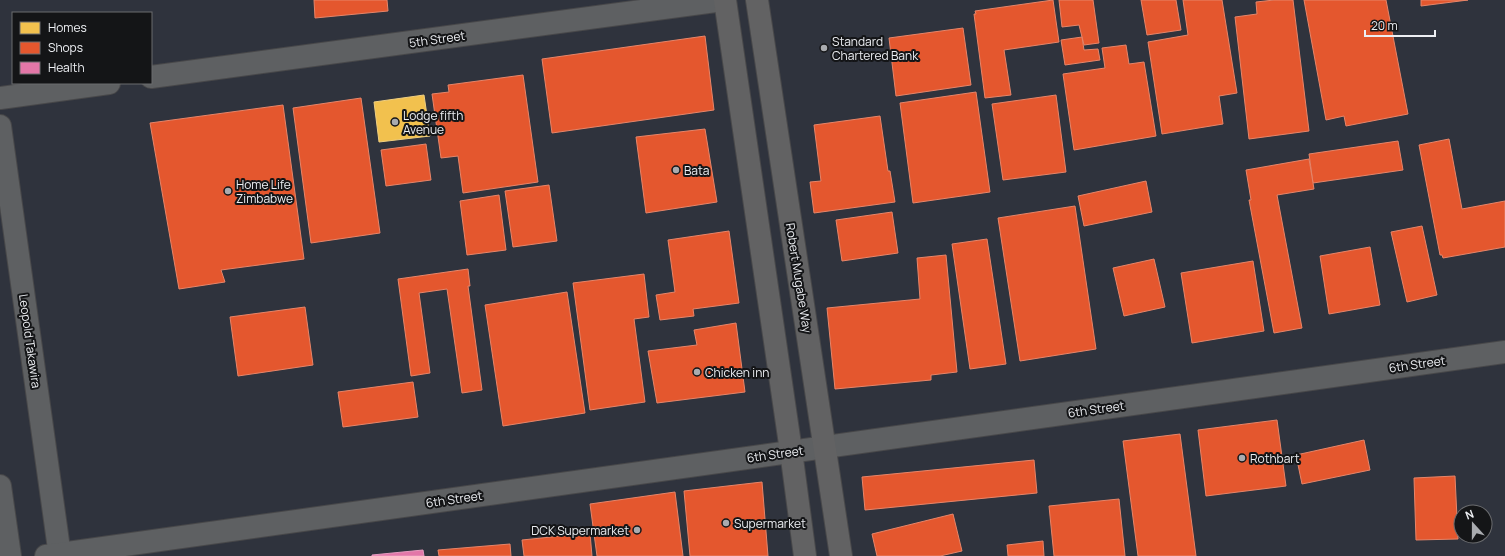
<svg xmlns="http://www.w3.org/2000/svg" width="1505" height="556" font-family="Manrope,sans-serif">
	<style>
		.built { fill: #2f333d; fill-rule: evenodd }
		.homes { fill: #f2c14e; stroke: #f0cf80 }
		.shops { fill: #e4572e; stroke: #e78569 }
		.health { fill: #e377a8; stroke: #e69bbe }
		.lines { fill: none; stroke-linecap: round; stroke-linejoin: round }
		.street-casing { stroke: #48484a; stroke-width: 24 }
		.secondary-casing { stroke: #48484a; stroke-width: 24 }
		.street { stroke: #5e6062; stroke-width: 22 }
		.secondary { stroke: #626263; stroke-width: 22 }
		.poi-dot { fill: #a9abaf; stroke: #141517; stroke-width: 1.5 }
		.labels { text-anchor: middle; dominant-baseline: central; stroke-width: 4; stroke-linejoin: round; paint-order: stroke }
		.street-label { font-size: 12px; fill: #edeff3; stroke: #141517 }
		.poi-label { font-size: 12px; fill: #edeff3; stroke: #141517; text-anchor: start }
	</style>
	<rect width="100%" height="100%" fill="#2c2d30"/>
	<path class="built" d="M0 0H1505V556H0ZM13 13H151V83H13ZM1461 512H1485V536H1461Z"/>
	<polygon class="homes" points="424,95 430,136 379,142 374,102"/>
	<g class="shops">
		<polygon points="314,0 387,0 388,11 315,18"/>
		<polygon points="1053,0 1059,42 1004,50 1011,95 985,98 974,14 976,14 975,11"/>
		<polygon points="1059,0 1093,0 1099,43 1084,45 1079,25 1062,27"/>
		<polygon points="1141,0 1176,0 1181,30 1147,35"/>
		<polygon points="1183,0 1222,0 1237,93 1219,96 1223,124 1162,134 1148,42 1188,35"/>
		<polygon points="1274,0 1293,0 1309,131 1249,139 1235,17 1257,14 1256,2"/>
		<polygon points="1304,0 1386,0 1408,114 1346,126 1344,116 1326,120"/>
		<polygon points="1421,0 1468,0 1421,6"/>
		<polygon points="963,28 971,85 896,96 889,38"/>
		<polygon points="705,36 714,110 552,133 542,59"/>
		<polygon points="1082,37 1084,50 1098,49 1100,60 1065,65 1061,40"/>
		<polygon points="1126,45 1129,64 1144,62 1156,136 1074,150 1063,74 1105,68 1102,48"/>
		<polygon points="523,75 538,182 463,193 458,156 441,158 432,94 449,92 448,85"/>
		<polygon points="976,92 990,192 913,203 900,103"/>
		<polygon points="1056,95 1066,172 1003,180 992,104"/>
		<polygon points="361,98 380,233 311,243 293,108"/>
		<polygon points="283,105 304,259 221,270 225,282 179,289 150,123"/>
		<polygon points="880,116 888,171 890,171 895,202 814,213 810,182 821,181 814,125"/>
		<polygon points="705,129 717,202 646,213 636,137"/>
		<polygon points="1449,139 1462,209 1505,201 1505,247 1443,258 1442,255 1440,255 1419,145"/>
		<polygon points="1398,141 1403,170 1313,183 1309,154"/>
		<polygon points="426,144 431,180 386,186 381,150"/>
		<polygon points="1309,159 1314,189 1277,195 1302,328 1274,333 1249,200 1251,200 1246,170"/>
		<polygon points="1146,181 1152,212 1084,226 1078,196"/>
		<polygon points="549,185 557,241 513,247 505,191"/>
		<polygon points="499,195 506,250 467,255 460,201"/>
		<polygon points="1075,206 1096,349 1020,361 998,218"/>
		<polygon points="892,212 898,253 842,261 836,220"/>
		<polygon points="1422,226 1437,295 1407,302 1391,232"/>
		<polygon points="729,231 739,303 693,309 694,316 660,320 656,295 675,292 668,240"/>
		<polygon points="987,239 1006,364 970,369 952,244"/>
		<polygon points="1370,247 1380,305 1329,314 1320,256"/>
		<polygon points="946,255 957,372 931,375 931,380 835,389 827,308 920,299 917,258"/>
		<polygon points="1154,259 1165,307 1124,316 1113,268"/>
		<polygon points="1253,261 1264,331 1192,343 1181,273"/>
		<polygon points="468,269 470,286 468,286 482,390 462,393 447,289 419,293 430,373 411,376 398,279"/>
		<polygon points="644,274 649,317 634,319 645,402 590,410 573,283"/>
		<polygon points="567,292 585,413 503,426 485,305"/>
		<polygon points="305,307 313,365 238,376 230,317"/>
		<polygon points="736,323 745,392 657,403 648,351 697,345 694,330"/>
		<polygon points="413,382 418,417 343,427 338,392"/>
		<polygon points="1277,420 1286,486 1206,496 1198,430"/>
		<polygon points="1180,434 1196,556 1138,556 1123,441"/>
		<polygon points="1364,440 1370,470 1302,484 1296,455"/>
		<polygon points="1034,460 1037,493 865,510 862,477"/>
		<polygon points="1455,476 1458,539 1416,540 1414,478"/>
		<polygon points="762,482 768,556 690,556 684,491"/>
		<polygon points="675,492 683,556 597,556 590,504"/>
		<polygon points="1119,499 1125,556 1054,556 1049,506"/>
		<polygon points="953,514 962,551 940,556 877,556 872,534"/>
		<polygon points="590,533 592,556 524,556 522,540"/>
		<polygon points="1043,541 1044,556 1008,556 1007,545"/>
		<polygon points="510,544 511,556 439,556 438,550"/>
	</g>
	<polygon class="health" points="423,550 424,556 372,556 372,555"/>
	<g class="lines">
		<defs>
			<g id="street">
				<polyline points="151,77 723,0"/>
				<polyline points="0,98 109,83"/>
				<polyline points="0,126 60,556"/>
				<polyline points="0,486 10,556"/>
				<polyline points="46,556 1505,352"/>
			</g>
			<g id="secondary">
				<polyline points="725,0 791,451 805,556"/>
				<polyline points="757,0 841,556"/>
			</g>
		</defs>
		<use href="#street" class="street-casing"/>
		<use href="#secondary" class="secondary-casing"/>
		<use href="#street" class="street"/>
		<use href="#secondary" class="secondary"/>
	</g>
	<g class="poi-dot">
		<circle cx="824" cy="48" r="4"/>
		<circle cx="395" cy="122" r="4"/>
		<circle cx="676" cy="170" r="4"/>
		<circle cx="228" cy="191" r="4"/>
		<circle cx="697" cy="372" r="4"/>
		<circle cx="1242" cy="458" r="4"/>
		<circle cx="726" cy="523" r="4"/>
		<circle cx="637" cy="530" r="4"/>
	</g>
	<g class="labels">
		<g class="street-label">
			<text transform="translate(437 39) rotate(-8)">5th Street</text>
			<text transform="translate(799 278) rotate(81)">Robert Mugabe Way</text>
			<text transform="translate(30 341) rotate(82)">Leopold Takawira</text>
			<text transform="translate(1417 364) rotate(-8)">6th Street</text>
			<text transform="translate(1096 409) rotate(-8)">6th Street</text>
			<text transform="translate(775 454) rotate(-8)">6th Street</text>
			<text transform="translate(454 499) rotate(-8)">6th Street</text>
		</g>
		<g class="poi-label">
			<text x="832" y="41">Standard<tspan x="832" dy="14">Chartered Bank</tspan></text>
			<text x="403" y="115">Lodge fifth<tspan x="403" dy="14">Avenue</tspan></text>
			<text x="684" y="170">Bata</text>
			<text x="236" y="184">Home Life<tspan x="236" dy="14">Zimbabwe</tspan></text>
			<text x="705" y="372">Chicken inn</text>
			<text x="1250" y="458">Rothbart</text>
			<text x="734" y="523">Supermarket</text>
			<text x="629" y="530" text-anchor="end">DCK Supermarket</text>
		</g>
	</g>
	<rect x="12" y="12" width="140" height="72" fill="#141517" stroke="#6b6c6f"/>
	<rect x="20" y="22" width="20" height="12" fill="#f2c14e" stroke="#6b6c6f"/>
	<text x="48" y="32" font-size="12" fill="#edeff3">Homes</text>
	<rect x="20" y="42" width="20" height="12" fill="#e4572e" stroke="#6b6c6f"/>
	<text x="48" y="52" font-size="12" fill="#edeff3">Shops</text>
	<rect x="20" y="62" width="20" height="12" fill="#e377a8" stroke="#6b6c6f"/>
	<text x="48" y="72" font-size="12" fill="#edeff3">Health</text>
	<g transform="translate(1473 524) rotate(339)"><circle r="19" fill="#141517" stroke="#6b6c6f"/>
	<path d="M0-3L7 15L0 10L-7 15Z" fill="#a9abaf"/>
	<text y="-6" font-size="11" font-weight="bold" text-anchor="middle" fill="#edeff3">N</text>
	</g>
	<path d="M1365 30v6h70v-6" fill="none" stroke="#edeff3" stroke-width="2"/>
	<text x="1371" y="30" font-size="12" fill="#edeff3" stroke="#141517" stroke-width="3" paint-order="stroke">20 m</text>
</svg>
